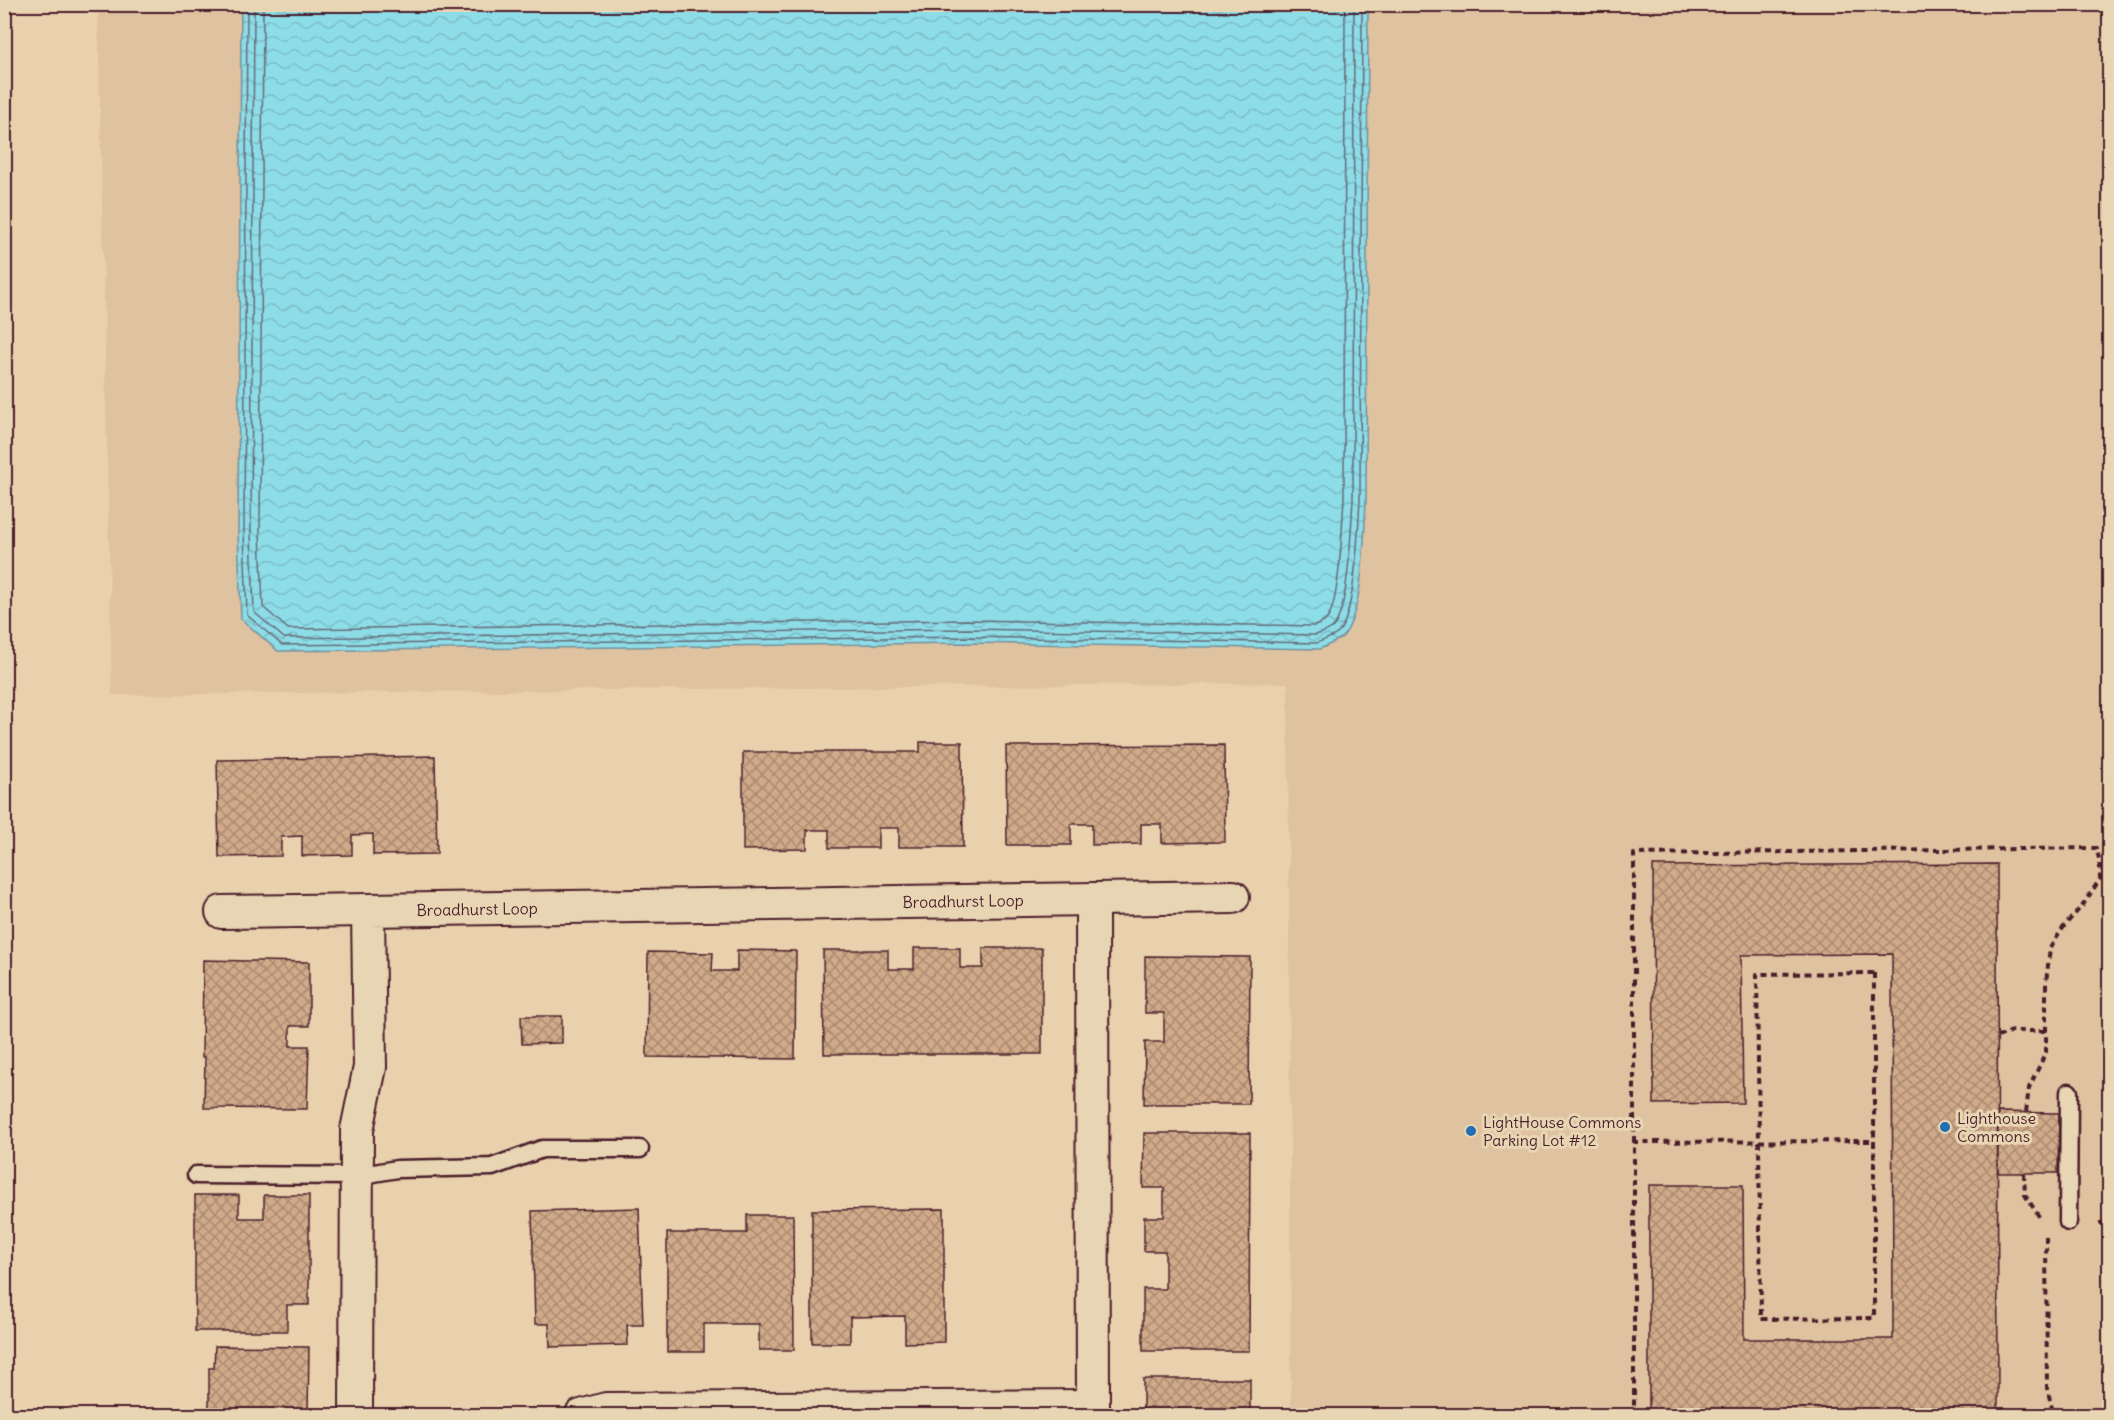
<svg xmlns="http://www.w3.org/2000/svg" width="2114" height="1420" font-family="Delius,sans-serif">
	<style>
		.built { fill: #dfc2a0 }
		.water { fill: url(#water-waves); stroke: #72919c; stroke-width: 1.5 }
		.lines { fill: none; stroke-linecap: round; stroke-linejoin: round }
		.shore { stroke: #656b77; stroke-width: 1.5 }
		.building { fill: url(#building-cross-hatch); stroke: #4a1f2b; stroke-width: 1.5 }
		.lane-casing { stroke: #4a1f2b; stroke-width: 21 }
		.street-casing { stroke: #4a1f2b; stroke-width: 36 }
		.path { stroke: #4a1f2b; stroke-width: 4; stroke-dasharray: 6 4.5; stroke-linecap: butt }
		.lane { stroke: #e8d5b3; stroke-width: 16 }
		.street { stroke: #e8d5b3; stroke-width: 32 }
		.poi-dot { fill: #1f6fb2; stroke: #e8d5b3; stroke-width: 2 }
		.labels { text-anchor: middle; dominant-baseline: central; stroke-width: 6; stroke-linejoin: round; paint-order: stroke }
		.street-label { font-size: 16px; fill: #4a1f2b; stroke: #e8d5b3 }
		.poi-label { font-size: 16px; fill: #4a1f2b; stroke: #e8d5b3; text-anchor: start }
	</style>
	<defs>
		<pattern id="water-waves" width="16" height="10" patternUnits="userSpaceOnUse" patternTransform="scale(1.5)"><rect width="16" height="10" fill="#8ddde8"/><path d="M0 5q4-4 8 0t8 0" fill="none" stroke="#7bbdc7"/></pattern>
		<pattern id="building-cross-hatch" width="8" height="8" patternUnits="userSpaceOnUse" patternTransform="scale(1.5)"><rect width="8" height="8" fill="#d0aa89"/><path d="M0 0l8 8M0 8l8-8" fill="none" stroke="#ab8a70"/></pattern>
	</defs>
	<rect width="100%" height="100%" fill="#ead1ad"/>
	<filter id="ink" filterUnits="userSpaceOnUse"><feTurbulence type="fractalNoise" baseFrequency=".0167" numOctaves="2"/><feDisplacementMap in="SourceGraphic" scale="12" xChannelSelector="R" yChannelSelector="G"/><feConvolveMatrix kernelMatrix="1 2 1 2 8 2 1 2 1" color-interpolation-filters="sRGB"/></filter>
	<g filter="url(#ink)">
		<polygon class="built" points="98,5 2109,5 2109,1415 1291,1415 1288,683 112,695"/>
		<path class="water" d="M241 5H1368L1366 501C1364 534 1364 609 1344 635 1340 641 1327 645 1320 649L968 643 278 651 241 619 238 532Z"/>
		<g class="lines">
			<g class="shore">
				<path d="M247 4 244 532 247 615 282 645 968 637 1317 643C1323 640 1334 637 1338 633 1356 615 1358 527 1360 501L1362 4"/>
				<path d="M254 4 251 532 254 612 284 638 968 629 1316 635C1321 633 1329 631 1333 627 1349 611 1351 525 1353 500L1354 4"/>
				<path d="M263 4 260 532 263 607 288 629 968 620 1314 626C1317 625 1324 623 1326 620 1340 606 1342 523 1344 500L1345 4"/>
			</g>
		</g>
		<g class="building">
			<polygon points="920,742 962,742 963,847 899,847 899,828 878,828 878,848 829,848 829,830 807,830 807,849 743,850 743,752 920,752"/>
			<polygon points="1224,745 1225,842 1162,843 1162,824 1141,824 1141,844 1092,845 1092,824 1071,824 1071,845 1007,845 1006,746"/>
			<polygon points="435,756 437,854 373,855 373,834 352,835 352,855 302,856 302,836 281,837 281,856 219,857 217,760"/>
			<polygon points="1997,864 1998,1416 1649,1416 1649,1185 1743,1185 1744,1339 1893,1339 1892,954 1741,955 1743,1103 1654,1104 1653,866"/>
			<polygon points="914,948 960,948 960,968 983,968 983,948 1042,948 1042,1054 824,1054 823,950 888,950 888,969 914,969"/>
			<polygon points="737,950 796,951 795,1059 647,1057 648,952 713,953 712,971 737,971"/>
			<polygon points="1145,956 1250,957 1249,1104 1144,1104 1145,1042 1164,1042 1164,1013 1145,1013"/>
			<polygon points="203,960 309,962 309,1026 290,1026 290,1046 309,1046 307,1109 204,1108 205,1057 202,1057"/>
			<polygon points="521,1016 562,1016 562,1043 522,1044"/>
			<polygon points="1998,1112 2059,1113 2058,1173 1998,1173"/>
			<polygon points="1144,1133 1250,1133 1249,1351 1143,1351 1143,1289 1165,1289 1165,1251 1144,1251 1144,1217 1164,1217 1164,1188 1143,1188"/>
			<polygon points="195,1195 239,1195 239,1218 264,1218 264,1195 309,1195 309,1305 287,1305 287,1331 195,1331"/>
			<polygon points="639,1208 643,1325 627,1325 628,1345 550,1347 549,1324 535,1324 532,1211"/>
			<polygon points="944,1209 944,1342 905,1343 905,1316 850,1317 850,1343 812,1343 812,1210"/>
			<polygon points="747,1215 793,1215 794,1350 759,1350 759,1324 704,1324 704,1352 667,1352 667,1233 747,1233"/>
			<polygon points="215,1346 309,1347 308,1416 209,1416 209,1368 214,1368"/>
			<rect x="1143" y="1379" width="107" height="37"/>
		</g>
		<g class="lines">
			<defs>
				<g id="lane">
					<polyline points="196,1175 357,1176 397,1169 492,1167 542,1149 640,1149"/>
					<polyline points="2068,1222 2069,1092"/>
				</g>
				<g id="street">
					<polyline points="1092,900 1093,1416"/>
					<polyline points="222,912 368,910"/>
					<polyline points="356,1416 357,1130 370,1067 368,910 1233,897"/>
					<polyline points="581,1416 606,1409 1093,1406"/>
				</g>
			</defs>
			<use href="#lane" class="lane-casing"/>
			<use href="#street" class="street-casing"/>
			<g class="path">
				<polygon points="1874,973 1874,1318 1761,1319 1757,974"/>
				<polyline points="1998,1037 2012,1031 2046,1031"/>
				<polyline points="1634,1142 1634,854 2096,848 2100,862 2100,879 2083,905 2065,925 2050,948 2046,983 2046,1052 2029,1088 2026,1112"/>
				<polyline points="2024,1173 2025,1195 2040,1218"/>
				<polyline points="2099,1223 2110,1223"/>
				<polyline points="2046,1237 2047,1388 2054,1416"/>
				<polyline points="1634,1416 1634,1142 1873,1141"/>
			</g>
			<use href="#lane" class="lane"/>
			<use href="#street" class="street"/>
		</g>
	</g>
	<g class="poi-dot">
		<circle cx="1945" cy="1127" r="6"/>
		<circle cx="1471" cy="1131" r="6"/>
	</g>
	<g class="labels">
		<g class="street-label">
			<text transform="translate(963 901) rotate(-1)">Broadhurst Loop</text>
			<text transform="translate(477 909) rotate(-1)">Broadhurst Loop</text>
		</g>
		<g class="poi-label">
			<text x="1957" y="1118">Lighthouse<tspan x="1957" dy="18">Commons</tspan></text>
			<text x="1483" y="1122">LightHouse Commons<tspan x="1483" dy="18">Parking Lot #12</tspan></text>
		</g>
	</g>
	<rect width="2114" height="1420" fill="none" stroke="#e8d5b3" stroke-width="24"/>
	<rect x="12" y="12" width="2090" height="1396" fill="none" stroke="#4a1f2b" stroke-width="2" filter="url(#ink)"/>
</svg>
